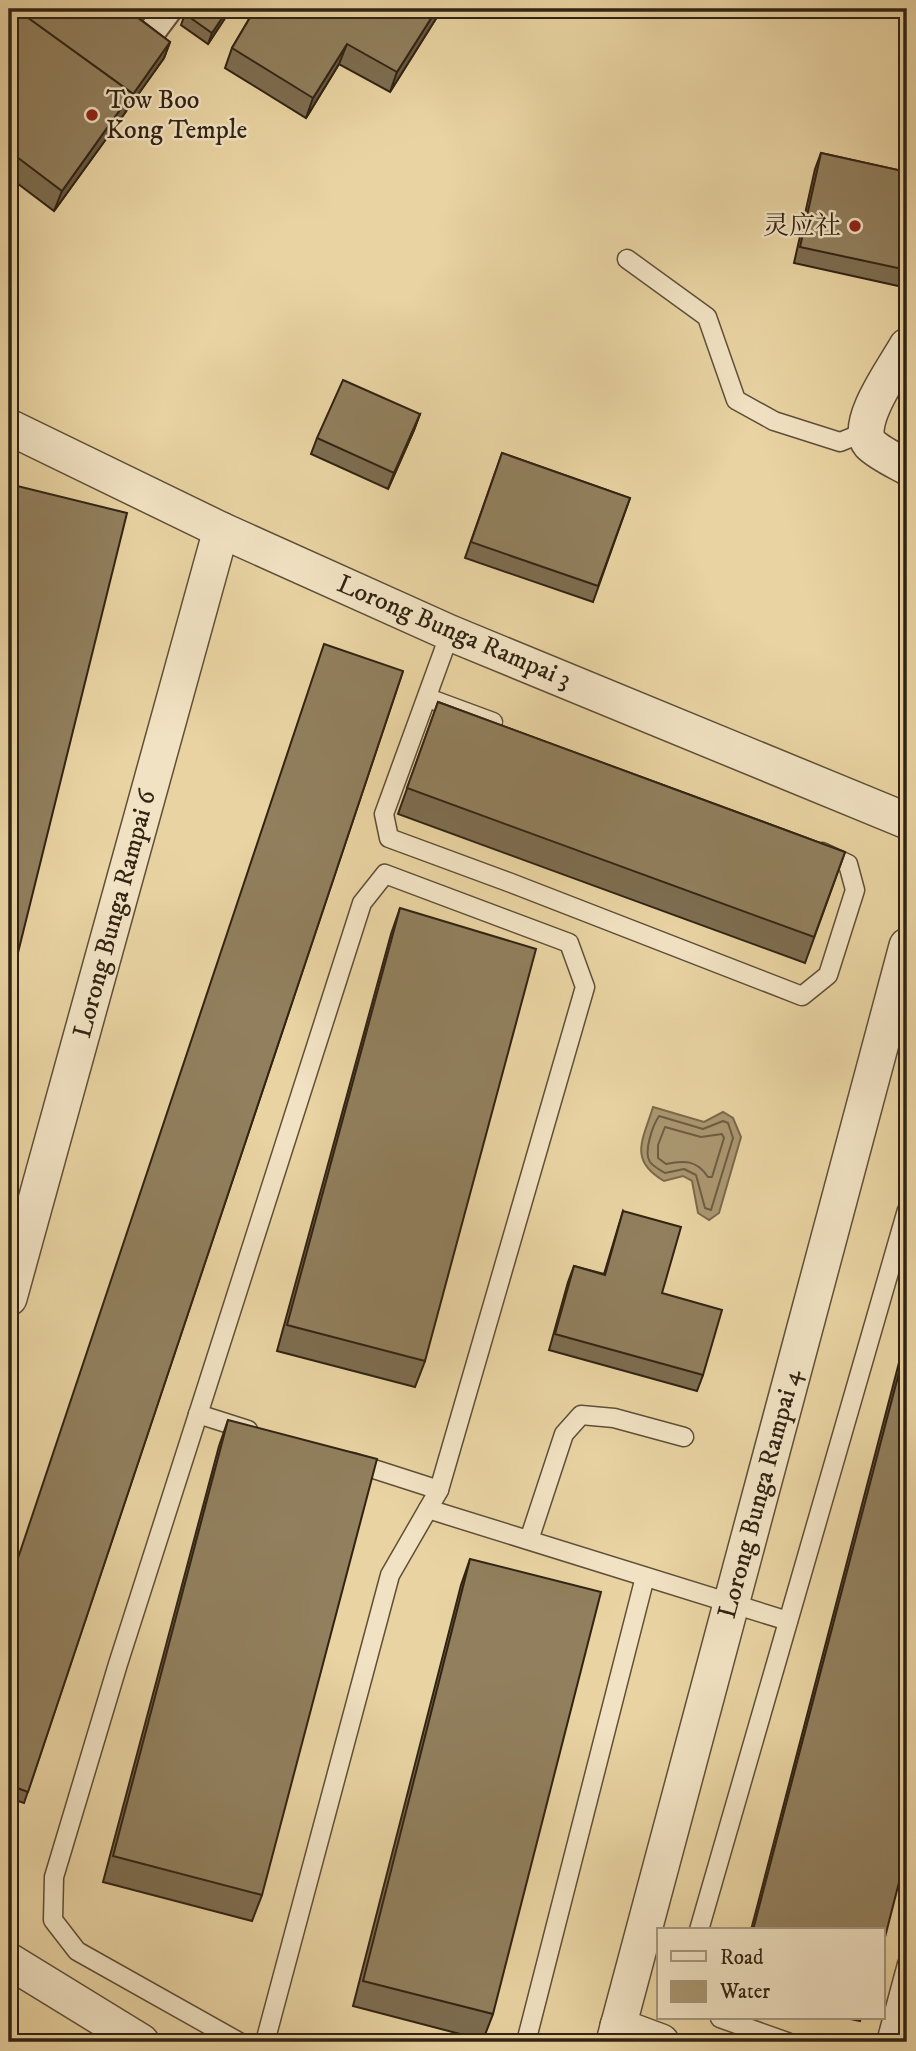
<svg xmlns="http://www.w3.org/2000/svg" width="916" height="2051" font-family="'IM FELL DW Pica','Noto Serif SC',serif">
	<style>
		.water { fill: #aa9771; stroke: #7a694b; stroke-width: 2 }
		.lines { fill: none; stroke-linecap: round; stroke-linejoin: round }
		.shore { stroke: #6e5d42; stroke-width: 2 }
		.service-casing { stroke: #5f4f37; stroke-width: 21 }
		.pedestrian-casing { stroke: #5f4f37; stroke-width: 30 }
		.minor-casing { stroke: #5f4f37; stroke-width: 38 }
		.service { stroke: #f1e2c3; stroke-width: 18 }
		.pedestrian { stroke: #f1e2c3; stroke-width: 26 }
		.minor { stroke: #f1e2c3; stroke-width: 35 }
		.wall { fill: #7d6d50; stroke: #312313; stroke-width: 2 }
		.shaded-wall { fill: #665941; stroke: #312313; stroke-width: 2 }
		.building { fill: #917f5d; stroke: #312313; stroke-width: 2 }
		.poi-dot { fill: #8f2418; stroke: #f1e2c3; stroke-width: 2.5 }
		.labels { text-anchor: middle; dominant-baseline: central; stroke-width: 5; stroke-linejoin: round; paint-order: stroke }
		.poi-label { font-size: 26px; fill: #312313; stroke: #f1e2c3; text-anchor: start }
		.street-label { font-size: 26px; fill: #312313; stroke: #f1e2c3 }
	</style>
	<rect width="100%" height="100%" fill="#e9d3a2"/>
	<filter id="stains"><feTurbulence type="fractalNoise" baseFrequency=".00286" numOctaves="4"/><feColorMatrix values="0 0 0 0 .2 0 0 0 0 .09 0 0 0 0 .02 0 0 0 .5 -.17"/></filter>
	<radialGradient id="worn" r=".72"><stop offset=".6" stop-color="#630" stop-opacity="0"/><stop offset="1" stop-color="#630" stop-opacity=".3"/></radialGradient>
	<path class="water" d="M653 1107 704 1122 723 1112 733 1118 741 1137 719 1213 709 1220 698 1213 692 1181 683 1176 664 1181C628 1160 643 1140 653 1107Z"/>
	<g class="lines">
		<g class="shore">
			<path d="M659 1116 703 1129 723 1121 728 1123 733 1138 711 1210 705 1208 696 1175 684 1169 665 1173C660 1170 654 1167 650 1162 643 1152 653 1125 659 1116Z"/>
			<path d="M665 1127 701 1137 722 1134 724 1138 712 1177H708C697 1160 684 1160 666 1164L658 1158V1145Z"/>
		</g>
		<defs>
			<g id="service">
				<polyline points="627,259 707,317 736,400 774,421 840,442 865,432"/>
				<polyline points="450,633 384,814 389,838 511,883 802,996 828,975 855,890 848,864 822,852"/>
				<polyline points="428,698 493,722"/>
				<polyline points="198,1414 248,1430"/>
				<polyline points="352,1462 439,1490"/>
				<polyline points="428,1509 788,1621"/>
				<polyline points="529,1540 564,1434 581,1415 614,1418 684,1437"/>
				<polyline points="699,1930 907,1210"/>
				<polyline points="720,2018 787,2042"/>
				<polyline points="239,2042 77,1951 53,1920 54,1877 118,1664 362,903 385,874 569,943 585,987 439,1490 390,1575 265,2042"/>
				<polyline points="526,2042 645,1577"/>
				<polyline points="886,2042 907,1964"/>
			</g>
			<polyline id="pedestrian" points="133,57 169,9"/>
			<g id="minor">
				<path d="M907 346C896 366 853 424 870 444 879 453 896 461 907 467"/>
				<polyline points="9,427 221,530 450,633 907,821"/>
				<polyline points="9,1298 221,530"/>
				<polyline points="9,1961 141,2042"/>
				<polyline points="618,2026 661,2042"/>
				<polyline points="614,2042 907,946"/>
			</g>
		</defs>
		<use href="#service" class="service-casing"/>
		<use href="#pedestrian" class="pedestrian-casing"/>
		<use href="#minor" class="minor-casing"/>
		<use href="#service" class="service"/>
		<use href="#pedestrian" class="pedestrian"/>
		<use href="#minor" class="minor"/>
	</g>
	<g class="wall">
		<polygon points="9,9 140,9 135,15 170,42 164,58 54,211 9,177"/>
		<polygon points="188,9 231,9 208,44 181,25 185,14"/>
		<polygon points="255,9 442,9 390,92 339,64 306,118 225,68 232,48"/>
		<polygon points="821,153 907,172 907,276 903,287 794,263 815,169"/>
		<polygon points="420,414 414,430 388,489 311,454 317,438"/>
		<polygon points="502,453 630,498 593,602 465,558"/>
		<polygon points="403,671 24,1803 9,1798 9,1584"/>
		<polygon points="438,702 845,852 805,963 398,814"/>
		<polygon points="400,908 425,1361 415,1387 277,1351 391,934"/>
		<polygon points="623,1211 662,1293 703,1375 697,1391 549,1350 568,1282 574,1266 604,1274"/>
		<polygon points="907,1332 907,1851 883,1930 751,1930"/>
		<polygon points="228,1420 262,1895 252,1921 103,1882 219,1446"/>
		<polygon points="470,1559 493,2014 483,2040 353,2006 461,1585"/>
		<polygon points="846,2018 861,2018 860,2021"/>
	</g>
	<g class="shaded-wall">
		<polygon points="132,9 140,9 125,29"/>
		<polygon points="228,9 231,9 208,44 212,33"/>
		<polygon points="437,9 442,9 390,92 397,72"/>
		<polygon points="170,42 164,58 125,113 131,97"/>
		<polygon points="347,44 339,64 306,118 313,98"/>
		<polygon points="132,93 125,113 54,211 62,191"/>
		<polygon points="420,414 414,430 388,489 394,473"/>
	</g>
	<g class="building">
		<polygon points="9,9 16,9 132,93 62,191 9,151"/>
		<polygon points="16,9 126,9 170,42 131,97 132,93"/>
		<polygon points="188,9 228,9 212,33 185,14"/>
		<polygon points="255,9 437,9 397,72 347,44 313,98 232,48"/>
		<polygon points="821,153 907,172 907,270 800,247"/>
		<polygon points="343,380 420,414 394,473 317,438"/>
		<polygon points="502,453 630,498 598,586 471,542"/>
		<polygon points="9,484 127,513 9,989"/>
		<polygon points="324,644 403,671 28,1792 9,1785 9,1585"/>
		<polygon points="438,702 845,852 814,937 407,788"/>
		<polygon points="400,908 536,949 425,1361 287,1325"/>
		<polygon points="623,1211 681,1227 662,1293 722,1310 703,1375 555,1334 574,1266 605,1275"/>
		<polygon points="907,1342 907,1851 883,1945 883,1930 753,1930"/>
		<polygon points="228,1420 377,1459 262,1895 113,1856"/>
		<polygon points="470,1559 601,1592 493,2014 363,1981"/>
	</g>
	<g class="poi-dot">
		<circle cx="92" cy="115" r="7"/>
		<circle cx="855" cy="226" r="7"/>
	</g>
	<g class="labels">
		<g class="poi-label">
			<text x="106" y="100">Tow Boo<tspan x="106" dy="30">Kong Temple</tspan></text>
			<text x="841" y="226" text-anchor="end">灵应社</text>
		</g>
		<g class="street-label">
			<text transform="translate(454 632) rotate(23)">Lorong Bunga Rampai 3</text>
			<text transform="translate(115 914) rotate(-75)">Lorong Bunga Rampai 6</text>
			<text transform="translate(760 1494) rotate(-75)">Lorong Bunga Rampai 4</text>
		</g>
	</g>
	<rect width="916" height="2051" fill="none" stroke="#e9d3a2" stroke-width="35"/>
	<rect x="10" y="10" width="895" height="2030" fill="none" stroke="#312313" stroke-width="3.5"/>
	<rect x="18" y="18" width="881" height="2016" fill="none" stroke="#312313" stroke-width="2"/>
	<rect x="657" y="1928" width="228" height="91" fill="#f1e2c3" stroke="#a4967d" stroke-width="2"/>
	<rect x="671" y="1951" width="35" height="10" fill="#f1e2c3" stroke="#a4967d" stroke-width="2"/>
	<text x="720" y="1964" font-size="21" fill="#312313">Road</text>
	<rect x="671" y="1981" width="35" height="21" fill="#aa9771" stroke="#a4967d" stroke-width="2"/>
	<text x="720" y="1998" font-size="21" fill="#312313">Water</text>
	<rect width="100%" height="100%" filter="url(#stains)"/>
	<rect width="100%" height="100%" fill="url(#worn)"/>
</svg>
